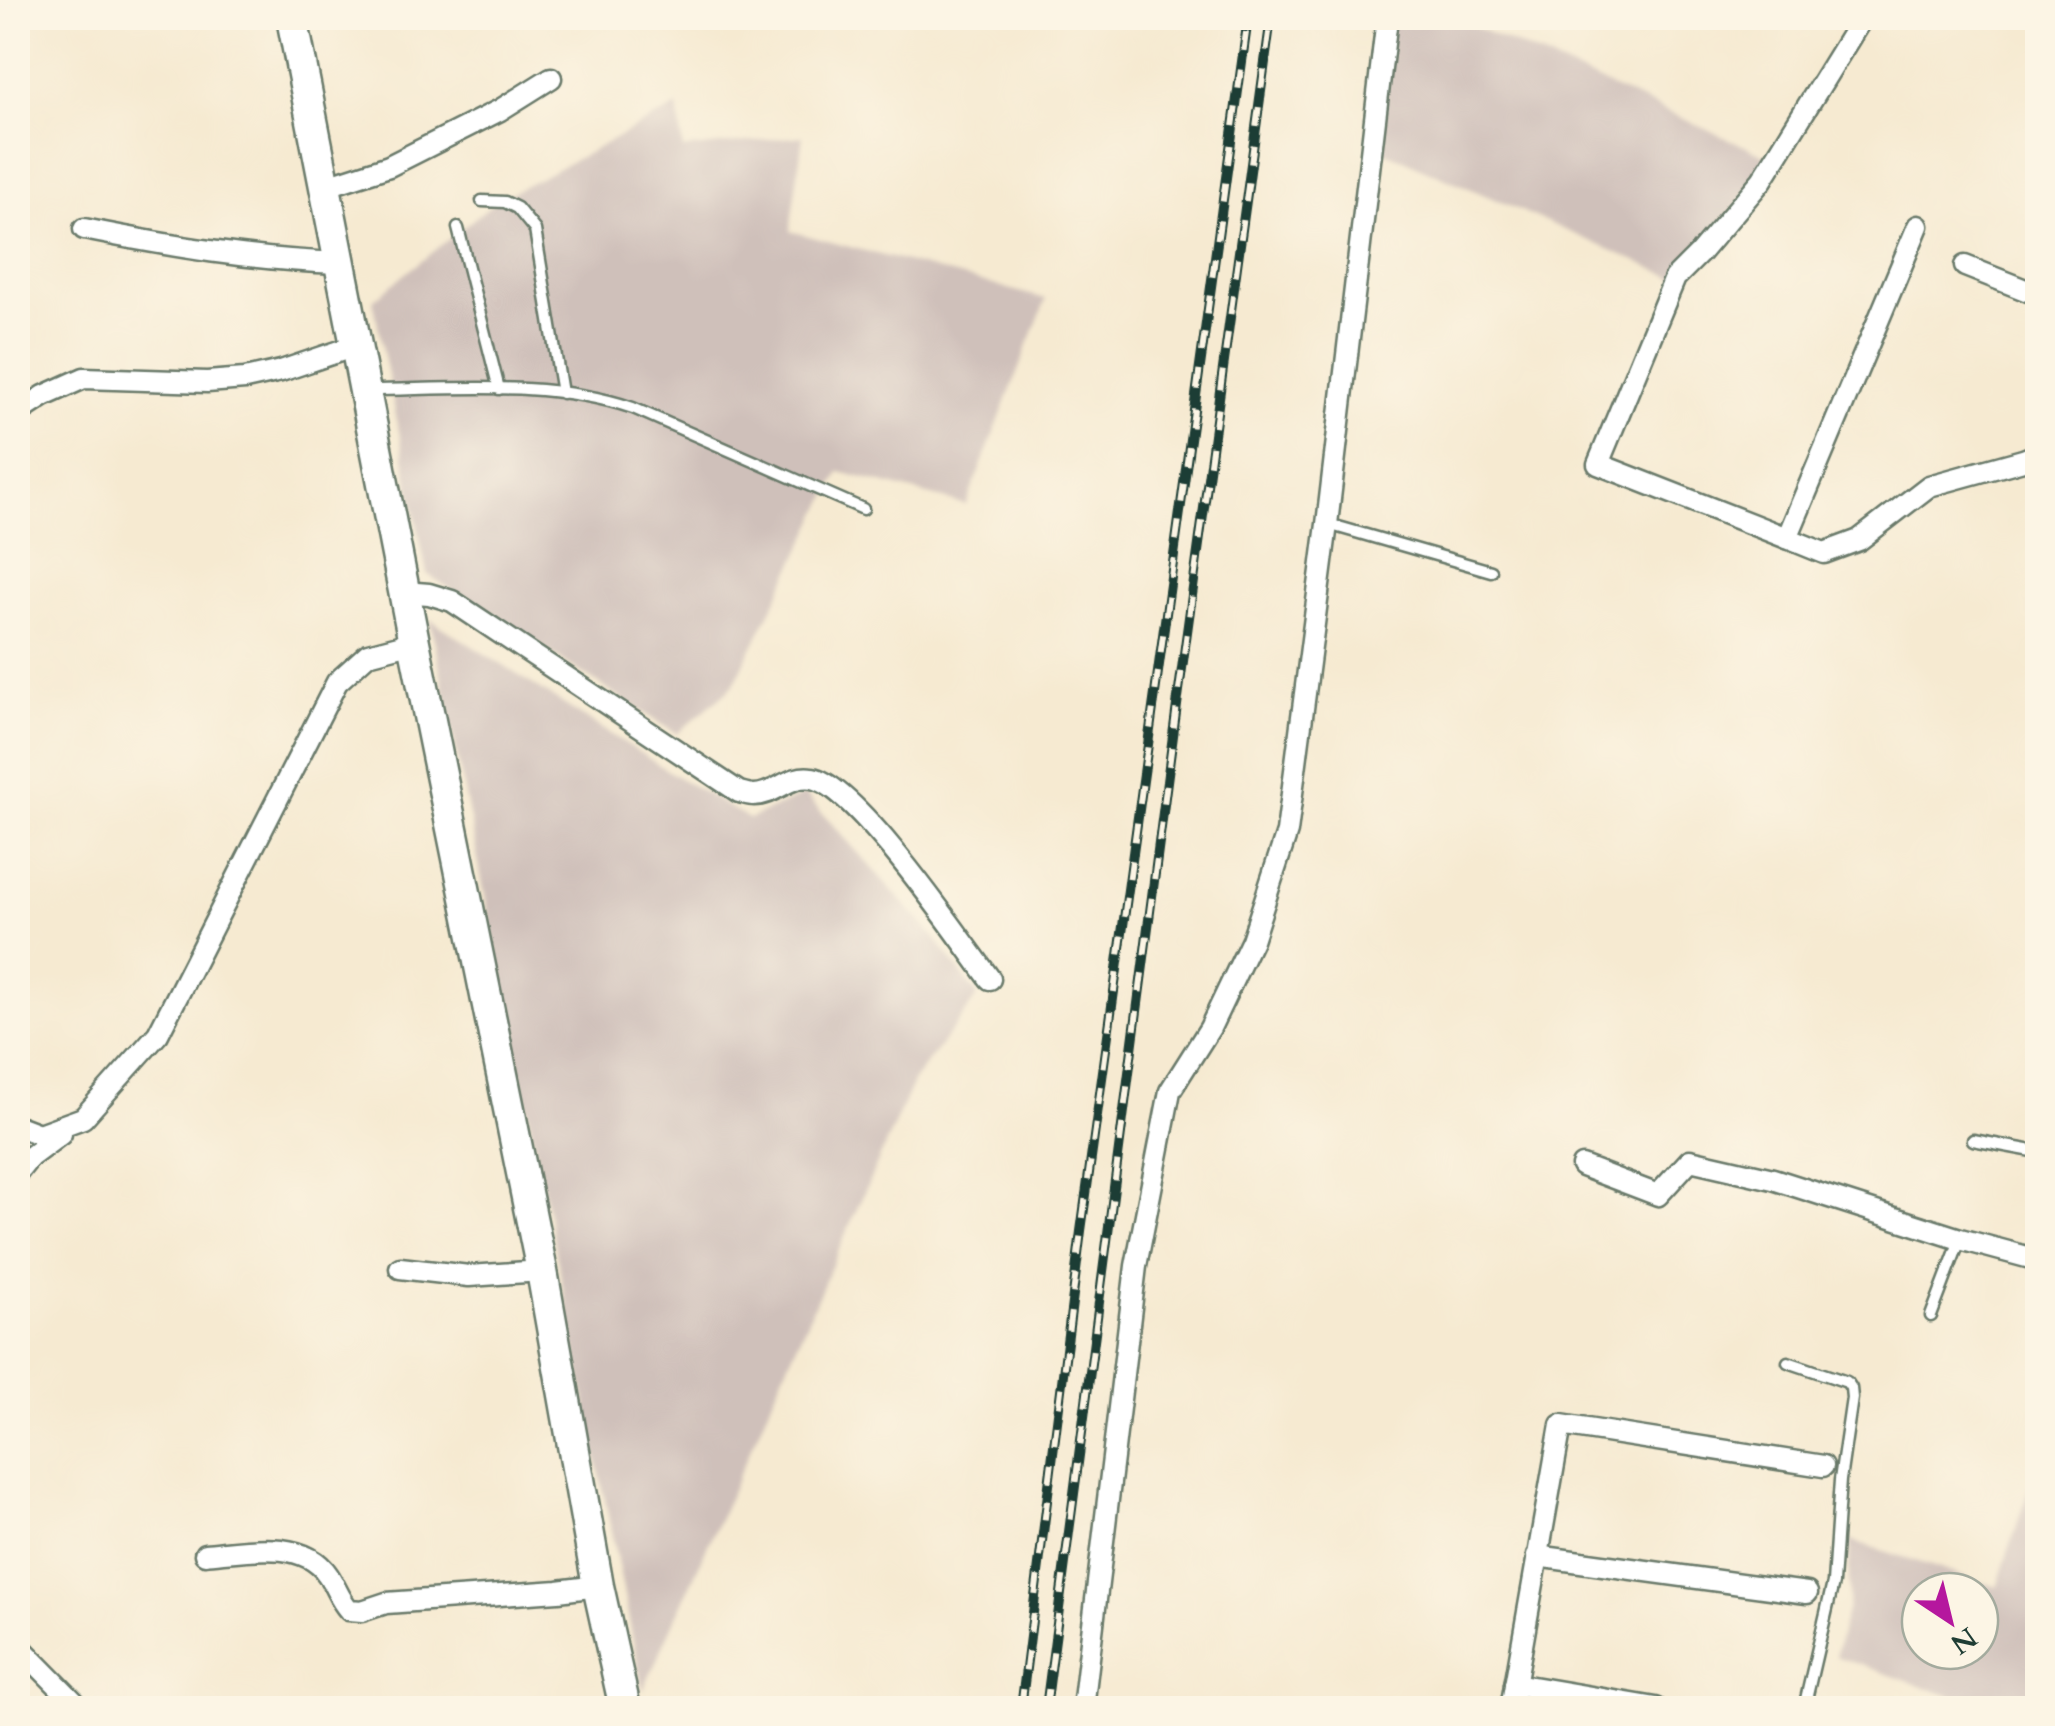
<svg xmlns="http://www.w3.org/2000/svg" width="2055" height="1726" font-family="Cardo,serif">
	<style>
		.industrial { fill: #cfc0ba; fill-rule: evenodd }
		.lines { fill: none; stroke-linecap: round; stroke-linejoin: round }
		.lane-casing { stroke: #6a7a6b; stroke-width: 15 }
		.street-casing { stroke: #6a7a6b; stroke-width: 25 }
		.secondary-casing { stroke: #6a7a6b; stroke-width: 35 }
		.lane { stroke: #fff; stroke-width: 10 }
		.street { stroke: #fff; stroke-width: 20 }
		.secondary { stroke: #fff; stroke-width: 30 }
		.rail-casing { stroke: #1f3d34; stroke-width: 10 }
		.rail { stroke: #fcf5e5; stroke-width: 6; stroke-dasharray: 19; stroke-linecap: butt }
	</style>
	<rect width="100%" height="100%" fill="#fcf5e5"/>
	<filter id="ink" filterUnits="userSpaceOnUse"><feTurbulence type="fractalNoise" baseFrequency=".01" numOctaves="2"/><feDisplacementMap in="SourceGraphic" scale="20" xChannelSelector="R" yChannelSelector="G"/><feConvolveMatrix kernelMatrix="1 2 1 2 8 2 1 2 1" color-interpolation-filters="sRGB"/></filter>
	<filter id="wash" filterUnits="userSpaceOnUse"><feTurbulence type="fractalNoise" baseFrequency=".0048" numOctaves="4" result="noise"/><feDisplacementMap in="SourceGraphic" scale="40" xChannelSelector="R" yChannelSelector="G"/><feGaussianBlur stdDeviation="2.25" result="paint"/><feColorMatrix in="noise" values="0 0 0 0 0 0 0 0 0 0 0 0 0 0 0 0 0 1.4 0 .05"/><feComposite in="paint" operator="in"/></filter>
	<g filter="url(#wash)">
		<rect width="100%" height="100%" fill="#f6ead1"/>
		<g class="industrial">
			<polygon points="1387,18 1455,18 1776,160 1675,278 1372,146"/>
			<polygon points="678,106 683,149 803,136 790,231 1046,299 966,505 840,472 733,686 677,734 427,574 373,300 497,200"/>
			<polygon points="430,619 681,779 749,819 805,794 931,933 978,996 915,1078 643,1691"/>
			<path d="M2037 1462V1708H1985L1835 1656 1848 1606 1850 1540 1997 1587ZM1920 1591H1980V1651H1920Z"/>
		</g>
	</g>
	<g filter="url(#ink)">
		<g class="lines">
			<defs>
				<g id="lane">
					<polyline points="482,201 505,202 517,208 535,230 562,393"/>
					<polyline points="458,228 499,389"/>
					<path d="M370 390C456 389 550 380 633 408L863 509"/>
					<polyline points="1328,524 1491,571"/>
					<polyline points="1973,1140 2038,1152"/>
					<polyline points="1931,1316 1960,1240"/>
					<polyline points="1788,1362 1847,1382 1851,1388 1852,1398 1840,1480 1833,1583 1804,1708"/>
				</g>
				<g id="street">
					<polyline points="324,187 389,166 500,110 551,78"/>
					<polyline points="1918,226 1787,538 1824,553 1859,540 1929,486 2023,460 2038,454"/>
					<path d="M84 229C169 246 253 260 340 263"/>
					<polyline points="1965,266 2038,295"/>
					<polyline points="18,413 44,396 84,378 207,382 245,379 281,371 355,346"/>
					<polyline points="1787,538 1598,464 1675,278 1699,254 1762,180 1862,18"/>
					<path d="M404 592 429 594 452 601 739 792C744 793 749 795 754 795 775 795 790 774 812 778 855 784 961 940 990 979"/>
					<polyline points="18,1126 39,1134 83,1118 158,1034 337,682 368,654 414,642"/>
					<polyline points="1582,1166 1658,1195 1690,1160 1773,1179 1960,1239 2038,1260"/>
					<polyline points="18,1172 30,1157 61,1134"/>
					<polyline points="400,1268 469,1276 542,1271"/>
					<path d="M205 1554C242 1551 303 1537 328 1575 336 1587 339 1599 349 1610L362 1611 386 1603 558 1591 598 1586"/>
					<polyline points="1537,1556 1807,1593"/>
					<polyline points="18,1640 20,1647 80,1708"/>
					<polyline points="1515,1684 1656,1708"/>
					<polyline points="1083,1708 1136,1266 1170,1091 1210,1028 1252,940 1287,832 1327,524 1387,18"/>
					<polyline points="1511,1708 1561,1425 1823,1466"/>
				</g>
				<polyline id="secondary" points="292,18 414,642 542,1271 598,1586 625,1708"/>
			</defs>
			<use href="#lane" class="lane-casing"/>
			<use href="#street" class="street-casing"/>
			<use href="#secondary" class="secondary-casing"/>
			<use href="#lane" class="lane"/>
			<use href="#street" class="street"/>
			<use href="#secondary" class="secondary"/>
			<defs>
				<g id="rail">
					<polyline points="1021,1708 1081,1231 1248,18"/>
					<polyline points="1046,1708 1177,705 1271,18"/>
				</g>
			</defs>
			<use href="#rail" class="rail-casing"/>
			<use href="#rail" class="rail"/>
		</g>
	</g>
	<rect width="2055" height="1726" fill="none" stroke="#fcf5e5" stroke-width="60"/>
	<g transform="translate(1950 1621) rotate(145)"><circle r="48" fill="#fcf5e5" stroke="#a4ab9e" stroke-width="2.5"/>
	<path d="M0-8L18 38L0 25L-18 38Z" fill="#b5179e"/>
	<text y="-15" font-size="28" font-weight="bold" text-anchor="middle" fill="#1f3d34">N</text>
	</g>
</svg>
